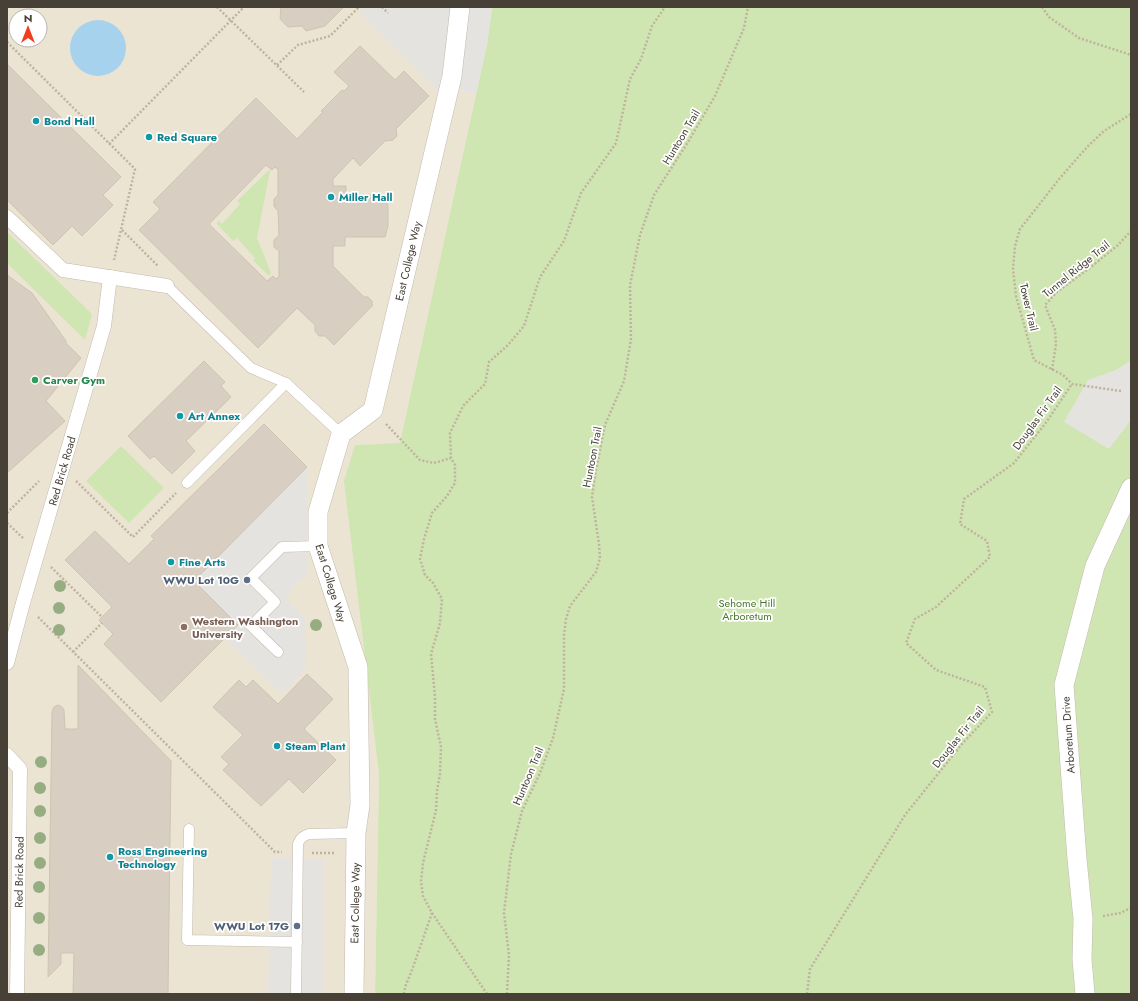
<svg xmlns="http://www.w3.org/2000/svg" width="1138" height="1001" font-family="Jost,sans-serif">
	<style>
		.education { fill: #ece4d2; fill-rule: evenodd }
		.green { fill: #d0e6b2 }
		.parking { fill: #e5e3e0 }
		.water { fill: #a7d2ee }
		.building { fill: #d8cec1; stroke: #cfc3b1; fill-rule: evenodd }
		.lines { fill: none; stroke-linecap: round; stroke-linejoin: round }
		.service-casing { stroke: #c2baae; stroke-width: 11 }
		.pedestrian-casing { stroke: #c2baae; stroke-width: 15 }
		.minor-casing { stroke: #c2baae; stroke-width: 20 }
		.path { stroke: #c0b39d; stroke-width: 2.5; stroke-dasharray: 2 2; stroke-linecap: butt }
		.service { stroke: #fff; stroke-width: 10 }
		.pedestrian { stroke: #fff; stroke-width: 14 }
		.minor { stroke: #fff; stroke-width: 19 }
		.tree { fill: #96ad81 }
		.culture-dot { fill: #0f9aa8; stroke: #fff; stroke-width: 1.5 }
		.leisure-dot { fill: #2e9e5b; stroke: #fff; stroke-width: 1.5 }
		.service-dot { fill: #5c6f8a; stroke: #fff; stroke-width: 1.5 }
		.education-dot { fill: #8d6e63; stroke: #fff; stroke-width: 1.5 }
		.labels { text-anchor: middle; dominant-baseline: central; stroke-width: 3.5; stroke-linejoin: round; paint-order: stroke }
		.culture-label { font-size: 11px; font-weight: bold; fill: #0d838f; stroke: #fff; text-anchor: start }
		.street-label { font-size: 11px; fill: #474037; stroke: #fff }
		.leisure-label { font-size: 11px; font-weight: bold; fill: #27864d; stroke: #fff; text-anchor: start }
		.service-label { font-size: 11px; font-weight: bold; fill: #4e5e75; stroke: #fff; text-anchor: end }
		.park-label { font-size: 11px; fill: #4a772c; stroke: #fff }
		.education-label { font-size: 11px; font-weight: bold; fill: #785e54; stroke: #fff; text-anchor: start }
	</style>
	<rect width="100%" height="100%" fill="#f3f0e8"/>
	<path class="education" d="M7 7H492L487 44 400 444 355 445 379 774 375 994H7ZM16 16H40V40H16Z"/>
	<g class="green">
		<polygon points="492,7 1131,7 1131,994 375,994 379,774 344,481 355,445 400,443 487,44"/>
		<polygon points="269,170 270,171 257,238 271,273 269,276 253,260 255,258 237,238 233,241 216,223 219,221 222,224 240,204 237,201"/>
		<polygon points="8,233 92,314 85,340 7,263 7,234"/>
		<polygon points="121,446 164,488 129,523 86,481"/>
	</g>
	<g class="parking">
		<polygon points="364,7 453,7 439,91 359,12"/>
		<polygon points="469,7 492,7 487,44 476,94 459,89 467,29"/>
		<polygon points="1131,360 1131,420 1109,449 1064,422 1088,380 1116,370"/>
		<polygon points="307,467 307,576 300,580 294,585 290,591 287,599 306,620 306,669 282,694 225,638 238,625 194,581"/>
		<polygon points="271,858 324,859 324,994 268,994"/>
	</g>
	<circle class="water" cx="98" cy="48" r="28"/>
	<g class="building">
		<polygon points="281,7 344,7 325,26 306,31 302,26 288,27 280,19"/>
		<path d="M360 46 395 80 404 71 429 96 396 129 397 136 393 140 385 141 360 166 353 158 333 179V186H346V195H385L388 206V226L385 237H345V246H333V266L364 297H368L372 301V304L373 305 334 345 325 336H319L315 331V325L297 308 258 348 139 230 160 209 153 202 256 98 297 139 323 112 321 111 342 90 344 91 349 86 334 72ZM266 165 272 170 275 167 278 170V195L274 199V206L278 211 279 235 274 240V247L279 251V276L276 279 273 276 267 281 210 225V223Z"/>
		<polygon points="7,64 121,177 103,195 113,205 82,236 72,226 53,245 7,200"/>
		<polygon points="7,275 32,293 66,341 66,343 81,358 46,401 65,421 7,473"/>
		<polygon points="204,361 225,382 221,386 231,397 186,441 195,451 172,474 154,456 150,459 128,436"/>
		<polygon points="264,424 307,467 194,581 238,625 161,702 104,644 113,634 99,620 112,607 65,560 95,531 129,564 154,539 151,536"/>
		<polygon points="78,665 171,761 168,994 73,994 74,953 61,953 61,964 48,977 52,712 54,707 58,705 62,707 64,710 65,729 78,729"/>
		<polygon points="307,674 333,699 304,729 336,760 303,793 289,779 261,806 223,770 229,764 221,757 243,735 213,707 239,680 246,687 253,680 278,704"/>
	</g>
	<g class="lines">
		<defs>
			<g id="service">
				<polyline points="167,286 251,368 286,383 341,434"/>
				<polyline points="187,483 286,383"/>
				<polyline points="278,652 251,626 275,602 251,578 282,547 318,546"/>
				<polyline points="189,829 187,940 297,942"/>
				<path d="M296 994 298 844C300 838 303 836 309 834L356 833"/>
			</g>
			<g id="pedestrian">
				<polyline points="7,217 63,270 167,286"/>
				<polyline points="7,663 23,603 104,326 110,277"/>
				<polyline points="7,755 20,769 17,994"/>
			</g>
			<g id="minor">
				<polyline points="354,994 356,833 360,805 358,667 318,546 318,512 341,434 373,410 452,76 460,7"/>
				<polyline points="1085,994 1082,959 1083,919 1077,859 1064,685 1095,566 1131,488"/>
			</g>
		</defs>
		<use href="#service" class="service-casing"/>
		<use href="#pedestrian" class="pedestrian-casing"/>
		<use href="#minor" class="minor-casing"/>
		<g class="path">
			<polyline points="217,7 304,92"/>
			<polyline points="382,7 388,13"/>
			<polyline points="1042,7 1049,17 1079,38 1131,55"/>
			<polyline points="7,42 135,169 114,260"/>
			<polyline points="277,65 298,45 330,36 359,7"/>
			<polyline points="109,144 244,7"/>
			<polyline points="122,230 158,266"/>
			<polyline points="1052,370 1056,344 1055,330 1045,305 1057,292 1091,267 1118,245 1131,231"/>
			<polyline points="1121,391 1072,384 1063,375 1034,360 1016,296 1013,269 1015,246 1020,229 1060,178 1087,147 1104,131 1131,114"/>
			<polyline points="386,424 420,460 434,463 451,458"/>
			<polyline points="76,481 133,537 176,493"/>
			<polyline points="7,513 39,481"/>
			<polyline points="7,523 24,539"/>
			<polyline points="51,567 102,617"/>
			<polyline points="38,617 275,852 282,852"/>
			<polyline points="73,652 102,623"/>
			<polyline points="312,853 335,853"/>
			<polyline points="1103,916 1120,913 1131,908"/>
			<polyline points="404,994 405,987 412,970 432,913"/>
			<polyline points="487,994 432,913 423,896 421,881 423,863 436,810 437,791 440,774 441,747 435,719 435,697 431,654 440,623 442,599 433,583 425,575 420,559 424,539 432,513 447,496 455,483 455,465 451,458 450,433 463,406 485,384 489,362 508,345 524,326 540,277 564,241 581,193 616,143 630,79 641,59 652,26 665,7"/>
			<polyline points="507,994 509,955 504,913 511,854 522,811 540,773 553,738 564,689 564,635 566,619 570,606 596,572 600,558 599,544 592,497 596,470 605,425 624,381 631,339 630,285 640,235 654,195 688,142 715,96 744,28 748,7"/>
			<polyline points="807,994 810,969 905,815 962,744 992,712 985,687 936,670 906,643 915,619 936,607 990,557 987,541 960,524 964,499 1014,463 1045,424 1072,384"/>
		</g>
		<use href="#service" class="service"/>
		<use href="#pedestrian" class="pedestrian"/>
		<use href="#minor" class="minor"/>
	</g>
	<g class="tree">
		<circle cx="60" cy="586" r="6"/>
		<circle cx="59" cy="608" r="6"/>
		<circle cx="316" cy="625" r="6"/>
		<circle cx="59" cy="630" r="6"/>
		<circle cx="41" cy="762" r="6"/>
		<circle cx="40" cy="788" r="6"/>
		<circle cx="40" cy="811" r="6"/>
		<circle cx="40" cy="838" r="6"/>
		<circle cx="40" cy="863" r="6"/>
		<circle cx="39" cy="887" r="6"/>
		<circle cx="39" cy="918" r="6"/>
		<circle cx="39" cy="950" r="6"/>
	</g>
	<g class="culture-dot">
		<circle cx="36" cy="121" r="4"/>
		<circle cx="149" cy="137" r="4"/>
		<circle cx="331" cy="197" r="4"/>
		<circle cx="180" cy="416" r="4"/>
		<circle cx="171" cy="562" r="4"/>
		<circle cx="277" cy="746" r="4"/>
		<circle cx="110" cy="857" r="4"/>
	</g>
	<circle class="leisure-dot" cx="35" cy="380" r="4"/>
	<g class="service-dot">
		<circle cx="247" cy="580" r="4"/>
		<circle cx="297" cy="926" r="4"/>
	</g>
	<circle class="education-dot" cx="184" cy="627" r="4"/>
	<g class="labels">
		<g class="culture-label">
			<text x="44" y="121">Bond Hall</text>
			<text x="157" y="137">Red Square</text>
			<text x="339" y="197">Miller Hall</text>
			<text x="188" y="416">Art Annex</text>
			<text x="179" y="562">Fine Arts</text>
			<text x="285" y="746">Steam Plant</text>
			<text x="118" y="851">Ross Engineering<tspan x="118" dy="13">Technology</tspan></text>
		</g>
		<g class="street-label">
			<text transform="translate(681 137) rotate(-59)">Huntoon Trail</text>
			<text transform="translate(408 261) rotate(-77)">East College Way</text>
			<text transform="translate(1076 269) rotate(-39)">Tunnel Ridge Trail</text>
			<text transform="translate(1029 307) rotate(77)">Tower Trail</text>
			<text transform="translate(1037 418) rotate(-54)">Douglas Fir Trail</text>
			<text transform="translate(592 457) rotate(-79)">Huntoon Trail</text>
			<text transform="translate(62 471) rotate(-74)">Red Brick Road</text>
			<text transform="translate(331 583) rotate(73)">East College Way</text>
			<text transform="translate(1068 735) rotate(-94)">Arboretum Drive</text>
			<text transform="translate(958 737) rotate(-51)">Douglas Fir Trail</text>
			<text transform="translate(528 776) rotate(-67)">Huntoon Trail</text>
			<text transform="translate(19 872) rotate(-89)">Red Brick Road</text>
			<text transform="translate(355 903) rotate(-89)">East College Way</text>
		</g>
		<g class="leisure-label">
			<text x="43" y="380">Carver Gym</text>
		</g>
		<g class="service-label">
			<text x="239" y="580">WWU Lot 10G</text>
			<text x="289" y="926">WWU Lot 17G</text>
		</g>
		<g class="park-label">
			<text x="747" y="603">Sehome Hill<tspan x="747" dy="13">Arboretum</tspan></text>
		</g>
		<g class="education-label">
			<text x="192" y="621">Western Washington<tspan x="192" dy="13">University</tspan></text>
		</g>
	</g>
	<rect width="1138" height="1001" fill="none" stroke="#474037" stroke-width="16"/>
	<g transform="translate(28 28)"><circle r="19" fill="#ffffff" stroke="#b5b3af"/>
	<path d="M0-3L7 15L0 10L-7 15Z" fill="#f23c20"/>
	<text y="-6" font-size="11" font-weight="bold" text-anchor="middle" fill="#474037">N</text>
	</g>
</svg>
